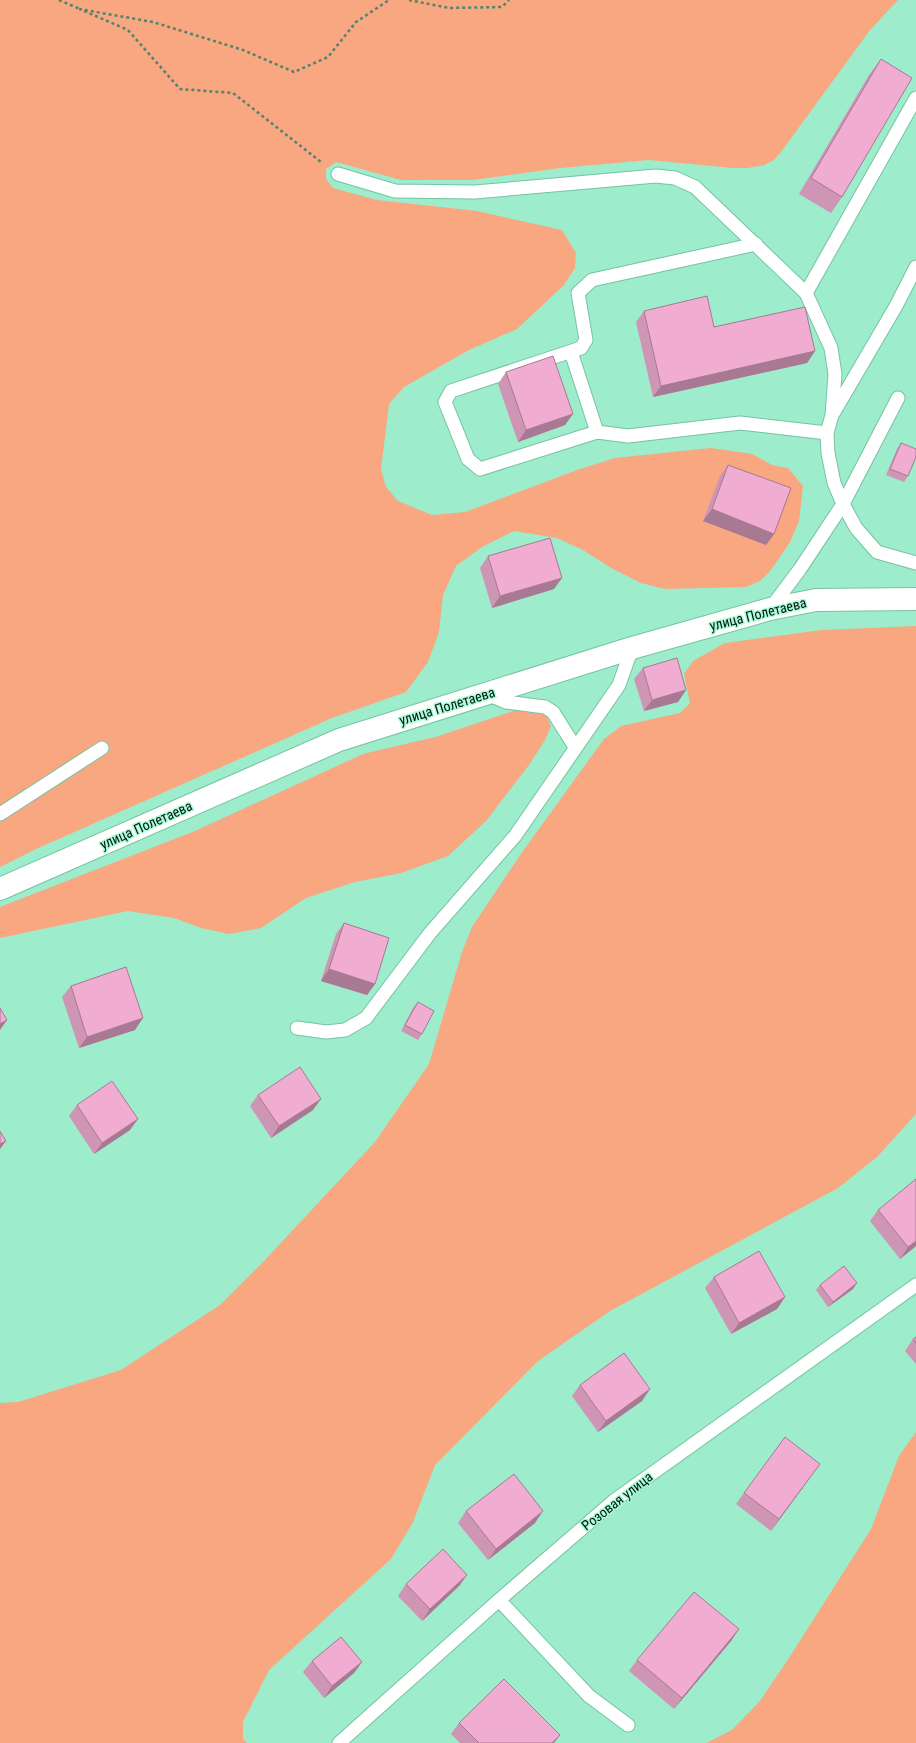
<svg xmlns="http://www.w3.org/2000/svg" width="916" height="1743" font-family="'Roboto Condensed',sans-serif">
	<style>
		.green { fill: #f8a781 }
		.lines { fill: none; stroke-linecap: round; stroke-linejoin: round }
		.lane-casing { stroke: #75c3a3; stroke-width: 15 }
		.street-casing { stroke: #75c3a3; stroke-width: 24 }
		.path { stroke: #51846f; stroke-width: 2.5; stroke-dasharray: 3 3; stroke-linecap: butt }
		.lane { stroke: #fff; stroke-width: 13 }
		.street { stroke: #fff; stroke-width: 22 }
		.wall { fill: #ce95b4 }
		.shaded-wall { fill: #a87992 }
		.building { fill: #f0add1; stroke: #a87992 }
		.labels { text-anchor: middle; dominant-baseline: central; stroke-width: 3; stroke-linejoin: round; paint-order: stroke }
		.street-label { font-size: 14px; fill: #01170e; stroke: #aafad8 }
	</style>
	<rect width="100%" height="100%" fill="#9deccb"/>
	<g class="green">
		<polygon points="0,0 898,0 870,30 781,152 774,160 764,165 748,168 733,168 649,160 560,168 473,180 401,180 336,162 326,169 326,179 333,188 377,200 477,211 562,230 576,253 575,268 564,285 517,329 469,350 404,387 389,404 381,469 386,487 398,501 432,515 465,512 577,470 615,458 711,448 752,454 772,465 788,468 803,486 799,521 790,542 771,570 760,581 746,587 665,589 641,583 611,568 583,550 557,538 514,531 482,547 456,566 443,595 439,632 428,662 406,692 332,718 36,849 0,867"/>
		<polygon points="916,626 916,1114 877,1157 838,1188 610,1311 538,1361 435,1465 413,1522 391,1559 269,1670 243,1722 243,1739 247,1743 0,1743 0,1403 18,1402 121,1370 220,1305 264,1261 375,1142 429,1064 462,952 472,927 523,851 604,739 621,726 680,713 690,703 684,674 693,661 725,643 822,630"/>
		<polygon points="525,707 545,713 551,726 545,740 529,765 486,821 448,856 401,873 355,882 306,898 261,928 229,934 201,928 174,918 128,911 0,938 0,907 195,831 363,754 439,736"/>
		<polygon points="916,1432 916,1743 706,1743 732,1730 760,1701 789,1658 871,1529 899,1456"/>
	</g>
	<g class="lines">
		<defs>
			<g id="lane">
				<polyline points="338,174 395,191 475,192 656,176 675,178 695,187 806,293 831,348 835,374 832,415 827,433 828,453 834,483 843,504 856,528 877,552 916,563"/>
				<polyline points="756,244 592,280 578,293 586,340 581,348 451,391 445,402 468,459 480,469 597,432 628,436 740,423 827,433"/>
				<polyline points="806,293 916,98"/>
				<polyline points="571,352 597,432"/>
				<polyline points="834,412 896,306 916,267"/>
				<polyline points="770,609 800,569 843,504 898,398"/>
				<polyline points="487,694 506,702 545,707 553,712 575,747"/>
				<polyline points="0,814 102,748"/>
				<polyline points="297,1028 326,1032 345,1030 366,1018 430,933 515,836 619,685 632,648"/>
				<polyline points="499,1600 589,1696 628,1725"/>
				<polyline points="339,1743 499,1600 615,1500 916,1285"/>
			</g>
			<polyline id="street" points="0,889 339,740 632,648 770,609 816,600 916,599"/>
		</defs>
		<use href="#lane" class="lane-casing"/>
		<use href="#street" class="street-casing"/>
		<g class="path">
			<polyline points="59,0 80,9"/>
			<polyline points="409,0 449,8 502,7 509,0"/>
			<polyline points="79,9 153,22 243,50 294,72 328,57 356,22 389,0"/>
			<polyline points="84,11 128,30 180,89 233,93 321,162"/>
		</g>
		<use href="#lane" class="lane"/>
		<use href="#street" class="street"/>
	</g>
	<g class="wall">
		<polygon points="881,59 842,197 831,213 799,194 869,75"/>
		<polygon points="644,311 714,327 815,351 807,363 653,397 636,322"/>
		<polygon points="506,372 565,425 518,442 498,384"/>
		<polygon points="901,443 908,476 904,482 886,475 897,449"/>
		<polygon points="728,465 774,534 766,545 703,521 720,476"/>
		<polygon points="488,556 554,589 492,608 480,568"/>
		<polygon points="643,668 686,690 678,702 644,711 634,679"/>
		<polygon points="344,923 375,984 367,995 321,981 336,934"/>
		<polygon points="71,986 135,1030 79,1048 62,997"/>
		<polygon points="418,1002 422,1034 418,1040 401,1031 413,1008"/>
		<polygon points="258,1095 313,1110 271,1138 250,1106"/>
		<polygon points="77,1105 130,1130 94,1154 69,1116"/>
		<polygon points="878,1210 916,1246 900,1259 870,1221"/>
		<polygon points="714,1277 785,1297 777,1309 731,1334 705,1288"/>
		<polygon points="820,1285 853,1289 828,1307 816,1290"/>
		<polygon points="916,1337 916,1364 905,1351 913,1339"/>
		<polygon points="580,1385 642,1401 598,1432 572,1396"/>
		<polygon points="820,1464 771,1531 736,1504 744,1493"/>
		<polygon points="466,1511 535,1523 488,1560 458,1523"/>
		<polygon points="467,1575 459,1586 422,1621 398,1596 406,1584"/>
		<polygon points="739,1629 731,1641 674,1709 629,1671 637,1660"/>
		<polygon points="312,1661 362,1662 354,1673 324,1698 303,1672"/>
		<polygon points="459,1723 554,1743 460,1743 451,1734"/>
	</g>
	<g class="shaded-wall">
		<polygon points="815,351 807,363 653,397 661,386"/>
		<polygon points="573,414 565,425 518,442 526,430"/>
		<polygon points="712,509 774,534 766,545 703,521"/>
		<polygon points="562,578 554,589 492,608 500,596"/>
		<polygon points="686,690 678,702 644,711 652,700"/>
		<polygon points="329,969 375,984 367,995 321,981"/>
		<polygon points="143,1018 135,1030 79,1048 87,1037"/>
		<polygon points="7,1020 0,1030 0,1024"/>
		<polygon points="321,1099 313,1110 271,1138 279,1126"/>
		<polygon points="138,1119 130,1130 94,1154 102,1143"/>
		<polygon points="6,1141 0,1149 0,1144"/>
		<polygon points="916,1241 916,1246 900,1259 908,1247"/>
		<polygon points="857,1283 853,1289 828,1307 833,1302"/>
		<polygon points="785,1297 777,1309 731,1334 739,1323"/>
		<polygon points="650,1389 642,1401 598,1432 606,1421"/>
		<polygon points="820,1464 812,1475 771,1531 779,1519"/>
		<polygon points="543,1511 535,1523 488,1560 496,1549"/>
		<polygon points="467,1575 459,1586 422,1621 430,1609"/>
		<polygon points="739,1629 731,1641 674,1709 682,1698"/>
		<polygon points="362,1662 354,1673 324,1698 332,1686"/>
		<polygon points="560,1735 554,1743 552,1743"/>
	</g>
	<g class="building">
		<polygon points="881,59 912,78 842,197 811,178"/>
		<polygon points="707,296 714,327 805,307 815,351 661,386 644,311"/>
		<polygon points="553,356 573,414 526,430 506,372"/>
		<polygon points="901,443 916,449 916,457 908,476 890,469"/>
		<polygon points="728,465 791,488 774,534 712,509"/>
		<polygon points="550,538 562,578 500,596 488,556"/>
		<polygon points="677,658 686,690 652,700 643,668"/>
		<polygon points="344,923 389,938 375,984 329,969"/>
		<polygon points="126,967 143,1018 87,1037 71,986"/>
		<polygon points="418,1002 434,1011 422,1034 405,1025"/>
		<polygon points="0,1008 7,1020 0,1024"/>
		<polygon points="300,1067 321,1099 279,1126 258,1095"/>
		<polygon points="112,1081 138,1119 102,1143 77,1105"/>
		<polygon points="0,1131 6,1141 0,1144"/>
		<polygon points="916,1179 916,1241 908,1247 878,1210"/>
		<polygon points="759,1251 785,1297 739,1323 714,1277"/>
		<polygon points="844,1266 857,1283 833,1302 820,1285"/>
		<polygon points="916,1337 916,1343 913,1339"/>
		<polygon points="624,1353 650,1389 606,1421 580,1385"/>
		<polygon points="785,1437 820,1464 779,1519 744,1493"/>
		<polygon points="514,1474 543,1511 496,1549 466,1511"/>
		<polygon points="443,1549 467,1575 430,1609 406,1584"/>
		<polygon points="694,1592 739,1629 682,1698 637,1660"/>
		<polygon points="341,1637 362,1662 332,1686 312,1661"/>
		<polygon points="504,1679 560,1735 552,1743 479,1743 459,1723"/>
	</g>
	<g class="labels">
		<g class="street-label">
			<text transform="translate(758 614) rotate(-14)">улица Полетаева</text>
			<text transform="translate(447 706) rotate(-17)">улица Полетаева</text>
			<text transform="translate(146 825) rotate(-24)">улица Полетаева</text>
			<text transform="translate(617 1501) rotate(-38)">Розовая улица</text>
		</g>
	</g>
</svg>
